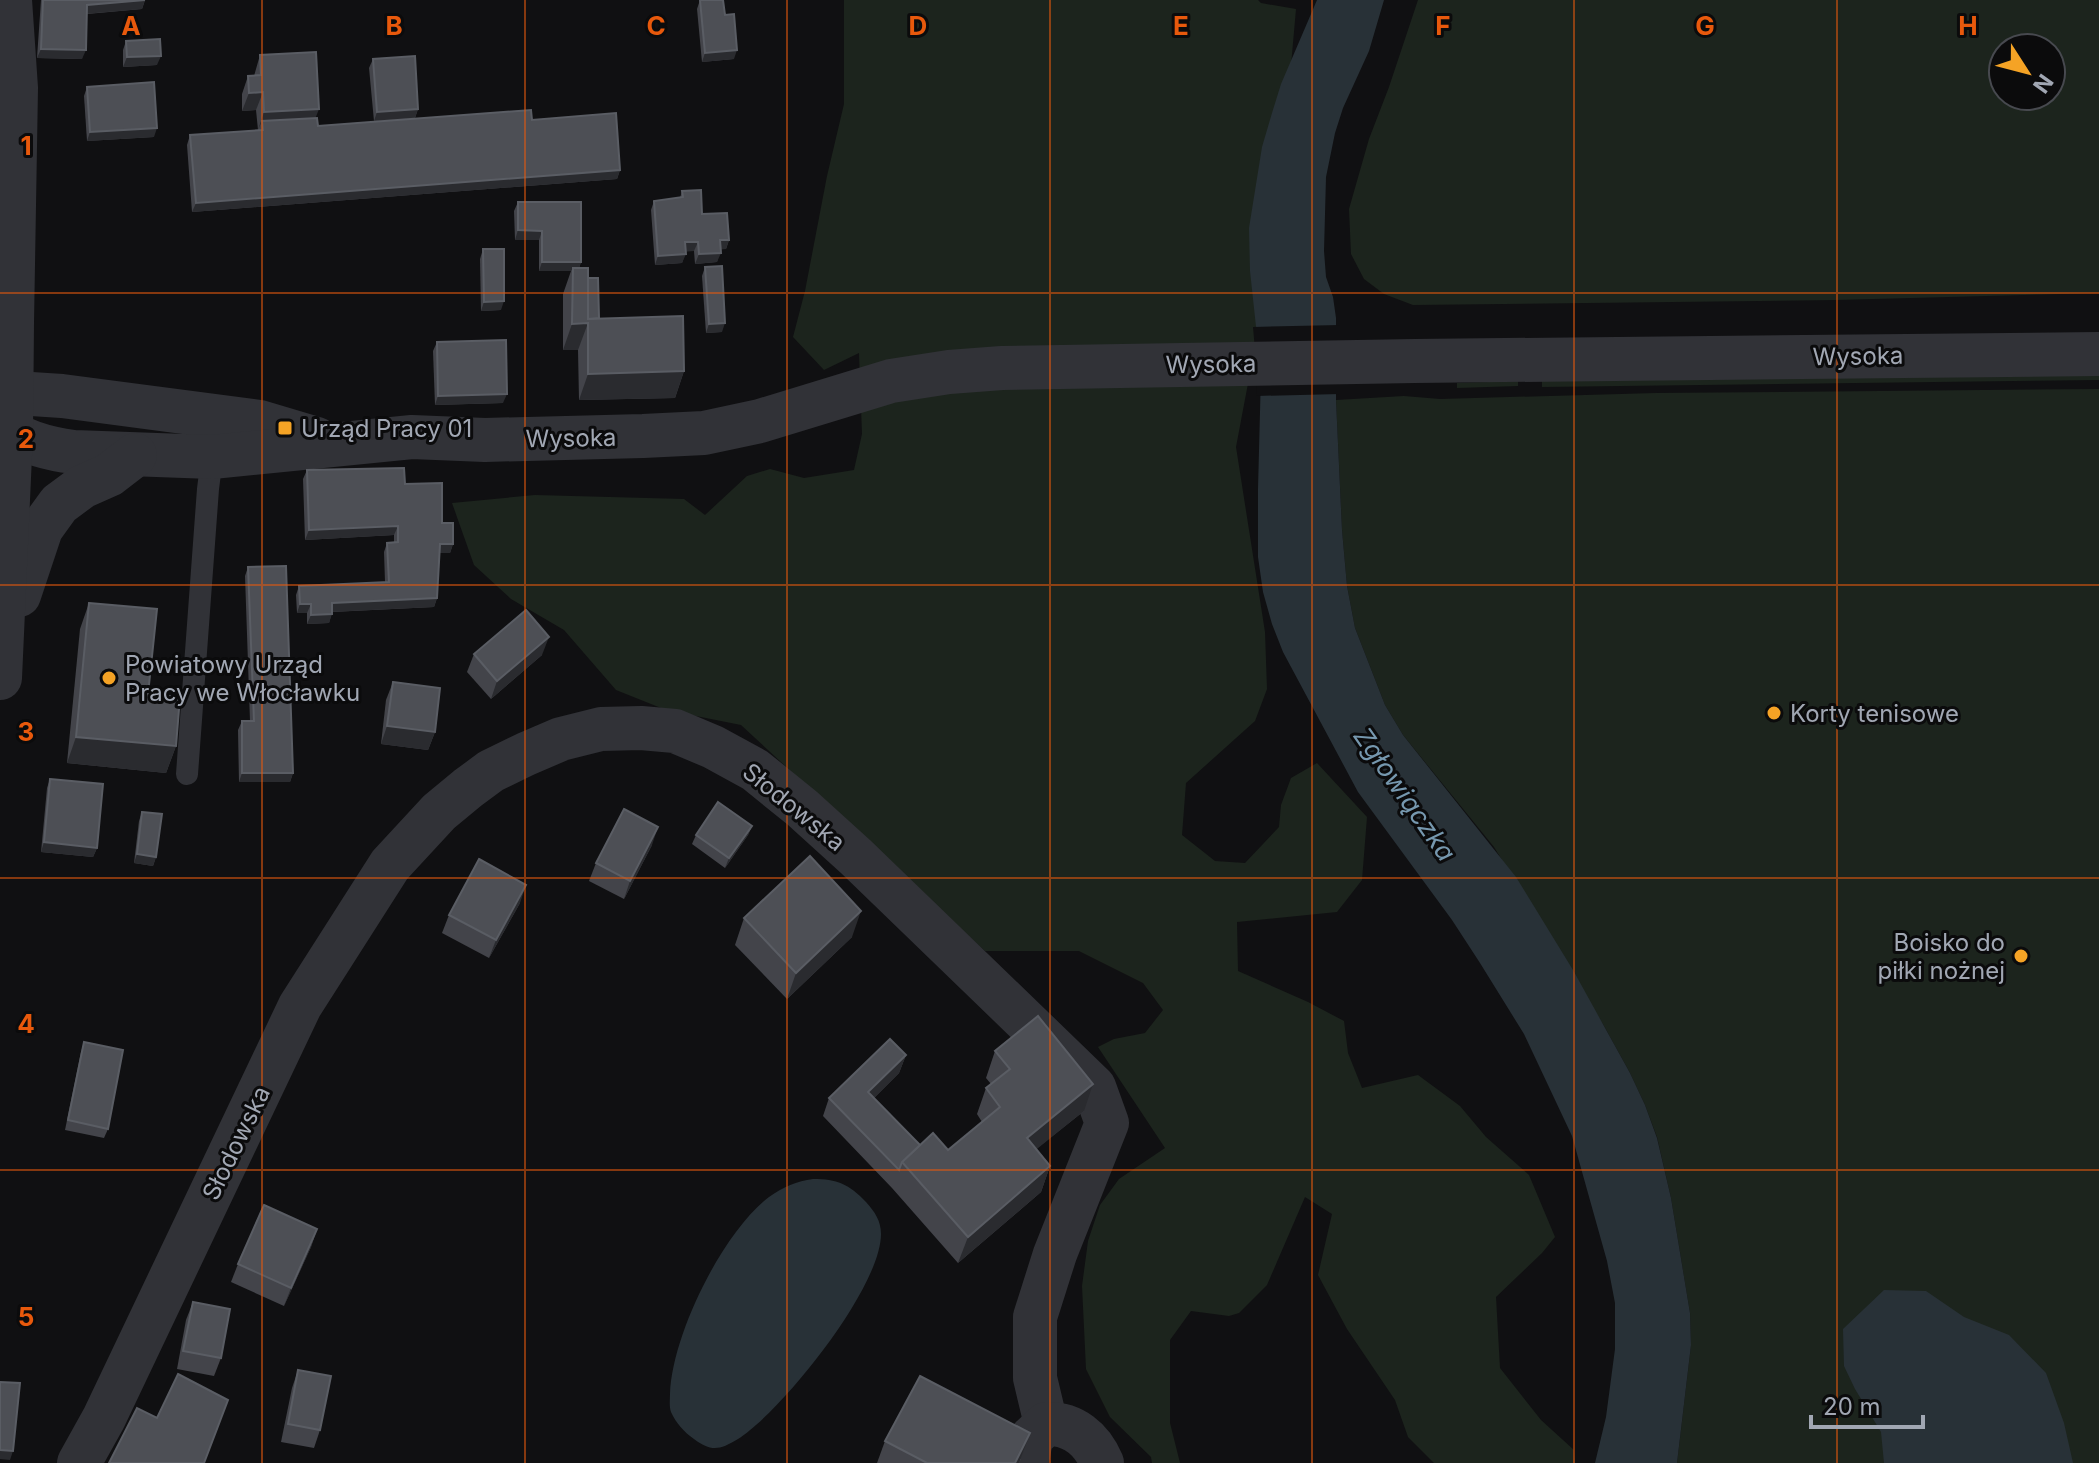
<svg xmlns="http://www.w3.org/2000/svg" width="2099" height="1463" font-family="Inter,sans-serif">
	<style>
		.green { fill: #1c241d; fill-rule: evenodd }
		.water { fill: #283137 }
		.pier { fill: #101012 }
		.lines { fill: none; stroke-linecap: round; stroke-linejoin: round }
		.service { stroke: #313237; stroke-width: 22 }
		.minor { stroke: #313237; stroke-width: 44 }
		.tertiary { stroke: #313237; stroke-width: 44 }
		.wall { fill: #43444a }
		.shaded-wall { fill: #2a2b2f }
		.building { fill: #4d4f55; stroke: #5a5d64; stroke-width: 2 }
		.grid { fill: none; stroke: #e8590c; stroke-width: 2; stroke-opacity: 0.55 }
		.poi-dot { fill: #f5a325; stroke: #0b0b0c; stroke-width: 3 }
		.labels { text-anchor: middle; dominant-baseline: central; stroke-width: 6; stroke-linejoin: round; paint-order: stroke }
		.street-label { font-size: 24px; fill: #a1a7b3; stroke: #0b0b0c }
		.poi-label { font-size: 24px; fill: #a1a7b3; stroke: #0b0b0c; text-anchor: start }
		.water-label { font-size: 26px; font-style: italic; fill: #7698af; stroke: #0b0b0c }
		.grid-label { font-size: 26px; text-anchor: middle; font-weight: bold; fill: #e8590c; stroke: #0b0b0c; stroke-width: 6; stroke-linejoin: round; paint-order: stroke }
	</style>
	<rect width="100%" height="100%" fill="#101012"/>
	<g class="green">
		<polygon points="844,0 1258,0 1261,3 1296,9 1276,235 1236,447 1265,632 1267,689 1255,721 1186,783 1182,835 1215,861 1245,863 1279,827 1281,805 1291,778 1317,763 1367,817 1362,880 1337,912 1237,922 1238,971 1308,1002 1344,1021 1348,1053 1362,1088 1418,1075 1460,1106 1486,1137 1529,1175 1555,1237 1542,1253 1496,1297 1500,1368 1541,1420 1574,1450 1575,1463 1434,1463 1408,1437 1395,1400 1347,1329 1318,1275 1332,1214 1305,1197 1267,1285 1239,1313 1229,1316 1191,1311 1170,1340 1170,1423 1180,1463 1152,1463 1151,1457 1110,1417 1086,1369 1082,1286 1088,1241 1100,1205 1119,1179 1165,1148 1098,1047 1114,1039 1145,1033 1163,1010 1143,983 1079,951 985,951 741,725 666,710 616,690 564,630 511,599 474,565 452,503 535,495 684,499 705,515 747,476 770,469 804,478 854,470 862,434 859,353 824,370 793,337 805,291 827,176 844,104"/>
		<path d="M1418 0H2099V293L1836 300 1413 305 1384 294 1364 279 1351 254 1349 209 1369 139 1389 87ZM2003 48H2051V96H2003Z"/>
		<polygon points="2099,374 2099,380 1542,387 1542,381"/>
		<polygon points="1518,381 1518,386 1457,388 1457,383"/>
		<polygon points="2099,389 2099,1463 1677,1463 1691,1345 1690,1313 1671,1198 1657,1137 1645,1105 1630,1073 1604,1026 1494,847 1403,735 1385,705 1355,628 1347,586 1342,530 1336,400 1404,396 1440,399 1656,393"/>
	</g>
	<g class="water">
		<polygon points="1317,0 1384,0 1369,51 1343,108 1335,133 1326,177 1324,251 1326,277 1333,297 1336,318 1336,400 1342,530 1347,586 1355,628 1385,705 1403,735 1516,877 1573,970 1630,1073 1645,1105 1657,1138 1671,1198 1690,1313 1691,1345 1677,1463 1595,1463 1606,1417 1615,1349 1615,1303 1607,1261 1572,1136 1524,1034 1480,963 1452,920 1358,792 1283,652 1272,624 1263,592 1258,557 1258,489 1261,373 1250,271 1249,228 1262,147 1272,113 1281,84"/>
		<path d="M813 1179C837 1179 849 1184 866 1202 875 1212 881 1221 881 1234 881 1288 782 1411 738 1439 720 1450 711 1452 694 1439 684 1432 676 1423 671 1412 669 1406 670 1399 670 1394 672 1335 722 1233 769 1197 783 1187 797 1181 813 1179Z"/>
		<polygon points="1884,1290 1926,1291 1964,1317 2009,1335 2046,1373 2064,1423 2073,1463 1884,1463 1881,1432 1855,1389 1844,1366 1843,1329"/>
	</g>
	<polygon class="pier" points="1340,325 1340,394 1256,396 1257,373 1253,327"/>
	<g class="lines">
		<polyline class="service" points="187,774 208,489 212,457"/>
		<g class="minor">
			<polyline points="79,1463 104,1418 300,1006 390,865 439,812 468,788 491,771 526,754 561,739 601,729 641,728 675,731 713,747 755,770 802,808 856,857 1094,1087 1107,1123 1055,1254 1035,1317 1035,1378 1046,1424"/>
			<path d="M1027 1463 1031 1438 1046 1424C1073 1423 1092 1439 1102 1463"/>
		</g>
		<g class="tertiary">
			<polyline points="0,392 62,396 260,422 317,439"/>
			<path d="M0 425C20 441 49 449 74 452L212 457 412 437 485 440 643 436 704 433 760 421 891 381 949 372 1002 368 1415 361 2099 354"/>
			<polyline points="19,595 41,529 59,504 82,487 109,475 135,455"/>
			<polyline points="0,678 11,433 12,323 16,88 10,0"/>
		</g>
	</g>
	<g class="wall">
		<polygon points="41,0 145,0 142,9 87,14 82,59 37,58"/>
		<polygon points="700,0 734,59 702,62 697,9"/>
		<polygon points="126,41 157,65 123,67 123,50"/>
		<polygon points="260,55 316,118 318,126 532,120 620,170 617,179 192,212 187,145 190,135 258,130 256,110 242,111 242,94 248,76 254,76"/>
		<polygon points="373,59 418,109 415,118 374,121 369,68"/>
		<polygon points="87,87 154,137 87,141 84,96"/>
		<polygon points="682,191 702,214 729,240 726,249 720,249 717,262 695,264 694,251 686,251 682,263 655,265 651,210 654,201 680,198"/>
		<polygon points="518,202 581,262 579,268 588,278 599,318 684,371 675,398 579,400 578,350 563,350 563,294 571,271 539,271 539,240 515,240 514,211"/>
		<polygon points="483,249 501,310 481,311 480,259"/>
		<polygon points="705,267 722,332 706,333 702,276"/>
		<polygon points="437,342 503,403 435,405 433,351"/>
		<polygon points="307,470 405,484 442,523 453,544 450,553 439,553 437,598 434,607 332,612 329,623 307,624 307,613 297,613 296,595 299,586 385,582 384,552 387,543 394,543 394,535 305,540 303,479"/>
		<polygon points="248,567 293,773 290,782 239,782 238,730 242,721 250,721 245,576"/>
		<polygon points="89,603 148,694 176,746 166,773 67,763 80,629"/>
		<polygon points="474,654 542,655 491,699 467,672"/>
		<polygon points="393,682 435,732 428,750 381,744 386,700"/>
		<polygon points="50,779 97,848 93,857 41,852 47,788"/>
		<polygon points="142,812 156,857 153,866 134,863 139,821"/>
		<polygon points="752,826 748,835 725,868 692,844 696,835"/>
		<polygon points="652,845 624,899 589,881 596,863"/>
		<polygon points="520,903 489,958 442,933 449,915"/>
		<polygon points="744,918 852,937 787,999 735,945"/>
		<polygon points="84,1042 108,1129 104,1138 65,1130 81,1052"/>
		<polygon points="995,1051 1084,1111 1036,1149 1050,1166 1041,1192 958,1263 892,1188 823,1116 829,1098 906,1055 899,1073 874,1098 920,1145 948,1150 982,1122 977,1114 986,1088 991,1084 986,1078"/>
		<polygon points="317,1229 311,1247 284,1306 231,1282 238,1264"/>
		<polygon points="193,1302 221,1358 214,1376 177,1369 186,1320"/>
		<polygon points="298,1370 320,1430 314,1448 281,1442 292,1388"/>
		<polygon points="885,1441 1021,1459 1019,1463 877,1463"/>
	</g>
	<g class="shaded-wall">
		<polygon points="145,0 142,9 84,14 87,5"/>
		<polygon points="41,49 86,50 82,59 37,58"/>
		<polygon points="737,50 734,59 702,62 705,53"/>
		<polygon points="161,56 157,65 123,67 127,57"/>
		<polygon points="263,92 256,110 242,111 249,93"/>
		<polygon points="319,109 312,127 262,121 258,130 264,112"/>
		<polygon points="418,109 415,118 374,121 377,112"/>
		<polygon points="157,128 154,137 87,141 90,132"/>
		<polygon points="620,170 617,179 192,212 196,203"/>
		<polygon points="518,230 542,231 539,240 515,240"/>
		<polygon points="720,240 729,240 726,249 716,250"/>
		<polygon points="685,242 698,242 694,251 682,252"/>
		<polygon points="721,253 717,262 695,264 699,254"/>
		<polygon points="686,254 682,263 655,265 658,256"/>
		<polygon points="542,262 581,262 578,271 573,268 571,271 539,271"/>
		<polygon points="504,301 501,310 481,311 484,302"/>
		<polygon points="588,323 578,350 563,350 572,324"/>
		<polygon points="725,323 722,332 706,333 709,324"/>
		<polygon points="684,371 675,398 579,400 588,374"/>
		<polygon points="507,394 503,403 435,405 438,396"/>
		<polygon points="398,526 394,535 305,540 309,530"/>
		<polygon points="440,544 453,544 450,553 436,553"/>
		<polygon points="437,598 434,607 329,612 332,603"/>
		<polygon points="300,604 311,604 307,613 297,613"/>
		<polygon points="332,614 329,623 307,624 311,615"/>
		<polygon points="549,637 542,655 491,699 497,681"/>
		<polygon points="387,726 435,732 428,750 381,744"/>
		<polygon points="76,737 176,746 166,773 67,763"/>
		<polygon points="242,773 293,773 290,782 239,782"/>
		<polygon points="752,826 748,835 725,868 729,858"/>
		<polygon points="658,827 652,845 624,899 630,881"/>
		<polygon points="44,842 97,848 93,857 41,852"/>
		<polygon points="137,854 156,857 153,866 134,863"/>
		<polygon points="526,885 520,903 489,958 496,940"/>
		<polygon points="861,911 852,937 787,999 796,973"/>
		<polygon points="906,1055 899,1073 862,1110 868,1092"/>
		<polygon points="1093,1084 1084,1111 1017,1165 1027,1138"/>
		<polygon points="1050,1166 1041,1192 958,1263 968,1237"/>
		<polygon points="317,1229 311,1247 284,1306 291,1288"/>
		<polygon points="1030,1433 1019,1463 1015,1463"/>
		<polygon points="0,1450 13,1451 10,1460 0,1459"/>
	</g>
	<g class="building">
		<polygon points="43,0 145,0 87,5 86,50 41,49"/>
		<polygon points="700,0 723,0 725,15 734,14 737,50 705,53"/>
		<polygon points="160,39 161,56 127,57 126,41"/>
		<polygon points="316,52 319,109 264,112 263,92 249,93 248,76 261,75 260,55"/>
		<polygon points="415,56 418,109 377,112 373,59"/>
		<polygon points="154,82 157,128 90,132 87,87"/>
		<polygon points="531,110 532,120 616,113 620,170 196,203 190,135 263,130 262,121 317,118 318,126"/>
		<polygon points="701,190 702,214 727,213 729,240 720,240 721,253 699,254 698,242 685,242 686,254 658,256 654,201 683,197 682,191"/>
		<polygon points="518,202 581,202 581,262 542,262 542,231 518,230"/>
		<polygon points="483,249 504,249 504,301 484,302"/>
		<polygon points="722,266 725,323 709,324 705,267"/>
		<polygon points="573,268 588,268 588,319 683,316 684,371 588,374 588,323 572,324"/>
		<polygon points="588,278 598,278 599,318 588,319"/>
		<polygon points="506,340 507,394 438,396 437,342"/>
		<polygon points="404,468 405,484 442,483 442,523 453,523 453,544 440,544 437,598 332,603 332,614 311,615 311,604 300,604 299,586 389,582 387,543 398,542 398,526 309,530 307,470"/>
		<polygon points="286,566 293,773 242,773 242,721 254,721 248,567"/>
		<polygon points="89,603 157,609 148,694 180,697 176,746 76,737"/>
		<polygon points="526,610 549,637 497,681 474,654"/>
		<polygon points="393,682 440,688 435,732 387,726"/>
		<polygon points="50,779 103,784 97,848 44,842"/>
		<polygon points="718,802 752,826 729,858 696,835"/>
		<polygon points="624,809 658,827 630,881 596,863"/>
		<polygon points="142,812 162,814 156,857 137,854"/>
		<polygon points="810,856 861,911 796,973 744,918"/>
		<polygon points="479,859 526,885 496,940 449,915"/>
		<polygon points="1038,1016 1093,1084 1027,1138 1050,1166 968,1237 902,1162 933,1133 948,1150 1000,1107 986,1088 1010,1069 995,1051"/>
		<polygon points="890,1039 906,1055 868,1092 920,1145 902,1162 899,1170 829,1098"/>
		<polygon points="84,1042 123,1050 108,1129 68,1120"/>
		<polygon points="264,1205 317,1229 291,1288 238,1264"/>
		<polygon points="193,1302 230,1309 221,1358 183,1351"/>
		<polygon points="298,1370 331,1376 320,1430 288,1424"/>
		<polygon points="178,1374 228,1400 204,1463 109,1463 137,1408 157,1418"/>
		<polygon points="920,1376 1030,1433 1015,1463 927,1463 885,1441"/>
		<polygon points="0,1382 20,1383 13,1451 0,1450"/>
	</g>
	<path class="grid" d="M262 0V1463M525 0V1463M787 0V1463M1050 0V1463M1312 0V1463M1574 0V1463M1837 0V1463M0 293H2099M0 585H2099M0 878H2099M0 1170H2099"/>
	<g class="poi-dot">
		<rect x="277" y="420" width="16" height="16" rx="4"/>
		<circle cx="109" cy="678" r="8"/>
		<circle cx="1774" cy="713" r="8"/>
		<circle cx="2021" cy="956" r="8"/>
	</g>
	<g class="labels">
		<g class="street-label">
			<text transform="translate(1858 356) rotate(-1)">Wysoka</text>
			<text transform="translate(1211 364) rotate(-1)">Wysoka</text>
			<text transform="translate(571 438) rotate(-1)">Wysoka</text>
			<text transform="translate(794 807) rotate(39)">Słodowska</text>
			<text transform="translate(236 1143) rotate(-64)">Słodowska</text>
		</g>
		<g class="poi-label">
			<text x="301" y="428">Urząd Pracy 01</text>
			<text x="125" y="664">Powiatowy Urząd<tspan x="125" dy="28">Pracy we Włocławku</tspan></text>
			<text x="1790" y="713">Korty tenisowe</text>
			<text x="2005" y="942" text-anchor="end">Boisko do<tspan x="2005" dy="28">piłki nożnej</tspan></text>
		</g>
		<g class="water-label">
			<text transform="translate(1405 794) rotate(55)">Zgłowiączka</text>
		</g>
	</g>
	<g class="grid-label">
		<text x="131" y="35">A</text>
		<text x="394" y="35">B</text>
		<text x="656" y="35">C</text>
		<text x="918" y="35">D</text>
		<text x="1181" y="35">E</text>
		<text x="1443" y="35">F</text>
		<text x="1705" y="35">G</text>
		<text x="1968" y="35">H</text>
		<text x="26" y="155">1</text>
		<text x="26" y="448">2</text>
		<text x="26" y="741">3</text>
		<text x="26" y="1033">4</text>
		<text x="26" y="1326">5</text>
	</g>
	<g transform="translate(2027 72) rotate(126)"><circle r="38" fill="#0b0b0c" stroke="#47494f" stroke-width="2"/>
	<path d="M0-6L14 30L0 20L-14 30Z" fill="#f5a325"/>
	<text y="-12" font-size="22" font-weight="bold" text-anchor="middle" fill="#a1a7b3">N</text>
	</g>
	<path d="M1811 1415v12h112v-12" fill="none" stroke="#a1a7b3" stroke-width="4"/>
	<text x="1823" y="1415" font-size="24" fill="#a1a7b3" stroke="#0b0b0c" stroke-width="6" paint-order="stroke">20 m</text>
</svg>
